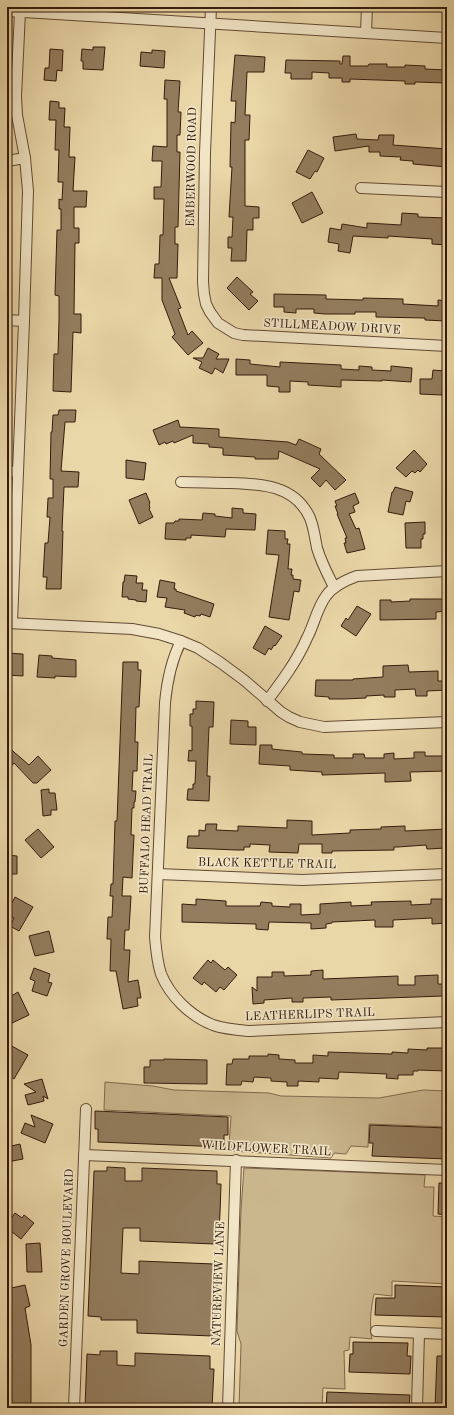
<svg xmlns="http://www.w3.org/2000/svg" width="454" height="1415" font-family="'Old Standard TT',serif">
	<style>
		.green { fill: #cbb78e; stroke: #80694e }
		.building { fill: #937d5e; stroke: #351b0d }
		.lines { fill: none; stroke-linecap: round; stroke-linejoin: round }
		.street-casing { stroke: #624a34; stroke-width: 12 }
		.street { stroke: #f1e5c6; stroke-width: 10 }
		.labels { text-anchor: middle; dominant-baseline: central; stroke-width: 3.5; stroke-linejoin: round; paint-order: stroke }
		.street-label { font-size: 12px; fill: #351b0d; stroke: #f1e5c6 }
	</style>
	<rect width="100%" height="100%" fill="#ead7a8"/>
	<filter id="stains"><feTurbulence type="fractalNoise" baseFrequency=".005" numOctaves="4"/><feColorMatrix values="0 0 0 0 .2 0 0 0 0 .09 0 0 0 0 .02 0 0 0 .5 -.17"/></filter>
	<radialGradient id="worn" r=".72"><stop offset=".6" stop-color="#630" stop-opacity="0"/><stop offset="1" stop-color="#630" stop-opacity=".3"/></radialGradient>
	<g class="green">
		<polygon points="105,1082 153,1086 174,1090 269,1093 281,1096 379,1098 423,1090 447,1091 447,1127 369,1124 368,1147 351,1146 346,1154 334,1153 331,1158 233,1151 232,1147 229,1146 231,1116 104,1110"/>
		<path d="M244 1168 425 1175 424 1187H434L433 1216 447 1217V1284L392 1281V1296L374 1294C371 1309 369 1323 372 1339L350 1337 349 1350 344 1351 345 1389 323 1388 322 1408H239L241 1344 237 1331 241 1210Z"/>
	</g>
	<g class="building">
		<polygon points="93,47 105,47 103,70 83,69 83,61 81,61 82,49 93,50"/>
		<polygon points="50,49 63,50 62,71 57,70 56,81 44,80 45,68 49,68"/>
		<polygon points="152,50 165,51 164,68 140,66 141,52 152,53"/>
		<polygon points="235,55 265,57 264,72 247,72 245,115 250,115 249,140 245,140 245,206 259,207 259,218 253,218 253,230 247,230 246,261 231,261 232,248 228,248 228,237 232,237 233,217 229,217 232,167 230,167 231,122 235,123 236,101 231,101"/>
		<polygon points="343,56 350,56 350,66 368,66 369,64 387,64 387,67 405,67 405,65 425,66 425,69 447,70 447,83 415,82 415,84 405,84 405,81 350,79 350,82 342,82 342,78 329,78 329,73 312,72 312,79 291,79 291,73 285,73 286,60 340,61 340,64 342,64"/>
		<polygon points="165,80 180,81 178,112 181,112 180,135 177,135 177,152 180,152 178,227 175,227 175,244 178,244 177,278 169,278 181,308 178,309 188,335 192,331 203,343 188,355 172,337 175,334 162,300 162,278 154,278 155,264 159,264 160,235 163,235 164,199 154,199 154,187 161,187 162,161 152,161 153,146 167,147 167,99 164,99"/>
		<polygon points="50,101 59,102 59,108 65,108 64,127 70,127 69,157 75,157 73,191 87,191 86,207 74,207 74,228 79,228 79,243 75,243 74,314 81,314 81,333 73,332 71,392 53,391 54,354 58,354 59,320 59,296 55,295 57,230 61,230 61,209 59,209 59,199 62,200 63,182 58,182 59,150 55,150 56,120 49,120"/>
		<polygon points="356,134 357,139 378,140 379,135 394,135 393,145 447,149 447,167 413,164 413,161 400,160 401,157 380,156 380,152 369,152 369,146 335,151 333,137"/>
		<polygon points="308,150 324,158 317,172 315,171 310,179 296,172"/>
		<polygon points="312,192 323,213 302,223 292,203"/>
		<polygon points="402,213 418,214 418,217 447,218 447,245 432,244 432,239 388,236 388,238 353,236 350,253 338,251 339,244 328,242 330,228 341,230 342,224 367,228 367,223 401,225"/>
		<polygon points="237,277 253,292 250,294 258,301 249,310 227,288"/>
		<polygon points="274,294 326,295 326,299 363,300 363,298 403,299 403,304 438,306 438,300 447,301 446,321 425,320 425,318 376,317 376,312 355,312 355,314 325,314 314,313 314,309 296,309 296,313 284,312 284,307 274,307"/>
		<polygon points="208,348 219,354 216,359 229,359 223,373 215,368 212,374 199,368 202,362 193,358 203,358"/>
		<polygon points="236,359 250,360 250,364 280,367 280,362 341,365 341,369 359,370 359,366 372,367 372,370 391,371 391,366 412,368 411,382 382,380 382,381 341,380 341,387 308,385 308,382 290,381 290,392 279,392 279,387 267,386 267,375 236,375"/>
		<polygon points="433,370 444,371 442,395 420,394 420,379 432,379"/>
		<polygon points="59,410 76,410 75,422 65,422 61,471 79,472 78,487 64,487 62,531 63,531 61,589 46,589 47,577 43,577 45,543 48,543 50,517 47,517 48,498 53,498 53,479 50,479 51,432 52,432 53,415 58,415"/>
		<polygon points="178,420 180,427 219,429 219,437 288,442 296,445 299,439 321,449 319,454 346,480 335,490 326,480 320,487 311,478 320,469 279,451 278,459 255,459 255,457 223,455 223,448 209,447 209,444 193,443 193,435 174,443 173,441 166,444 165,442 159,445 153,430"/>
		<polygon points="414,450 427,464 420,472 418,470 415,473 412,471 406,477 396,468"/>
		<polygon points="126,460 146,463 144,480 126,478"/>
		<polygon points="395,487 413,492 410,502 406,501 403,515 388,512 392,492 393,492"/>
		<polygon points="146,493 150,503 149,504 150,508 149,509 153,517 139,524 129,500"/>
		<polygon points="355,493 359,503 353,506 355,512 349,514 356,529 359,528 365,549 347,553 344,543 346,543 345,538 347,538 337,514 338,514 335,506 337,506 335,501"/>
		<polygon points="232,508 243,509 243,513 256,514 255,530 226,529 225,537 191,535 191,538 186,538 186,540 165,539 166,523 174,523 175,521 179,521 179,519 202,520 203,513 215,514 215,516 232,518"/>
		<polygon points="425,522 425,534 423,534 423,539 421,539 421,548 406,548 405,523"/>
		<polygon points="268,530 285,531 285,539 288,539 287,544 290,544 288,569 292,569 291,575 293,575 293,579 301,580 299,592 294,591 289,620 269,617 279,555 266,554"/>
		<polygon points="125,575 137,576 136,583 143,583 142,590 147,590 146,602 136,601 136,600 128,599 128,597 122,597 123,582 124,582"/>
		<polygon points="160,580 175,583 174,589 176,589 176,591 214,604 210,617 201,614 200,616 196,615 195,617 184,613 185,610 165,607 167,598 157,597"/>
		<polygon points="410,599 447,599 447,611 436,612 436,619 380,620 380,600 391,600 391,602 410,601"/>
		<polygon points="357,606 371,614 356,636 341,626 346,618 348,620"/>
		<polygon points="265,626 282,636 275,646 274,645 271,650 269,648 265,655 253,648"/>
		<polygon points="7,653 23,654 23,676 7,675"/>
		<polygon points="39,655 52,656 52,658 76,660 76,677 55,676 55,678 37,677"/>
		<polygon points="123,662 138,662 138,670 141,670 139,707 136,707 135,742 138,742 137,771 133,771 132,791 136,791 135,802 134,802 134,808 132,808 131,835 134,835 132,878 123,877 122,896 131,896 129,930 125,930 124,950 130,950 128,982 138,980 141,998 137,998 138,1006 123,1009 116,971 110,971 111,939 107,939 108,917 112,917 113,896 110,896 111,884 113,884 115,821 117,821"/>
		<polygon points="408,665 409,672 438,671 438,681 447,681 447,690 427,691 427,696 416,696 415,689 395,690 395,697 384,697 384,695 366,696 366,698 344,699 329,699 329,697 315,696 316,680 353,680 353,679 383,677 383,666"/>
		<polygon points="196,701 214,702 213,727 209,727 207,776 210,776 209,801 187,800 188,789 193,789 193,784 195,784 196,761 188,761 189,750 192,751 192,726 190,726 190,714 193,714 193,709 196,709"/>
		<polygon points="231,720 248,721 248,727 256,727 256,745 230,744"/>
		<polygon points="260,745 272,745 272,749 302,752 302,754 334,755 334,758 353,758 353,754 364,754 365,758 384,758 384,754 394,753 394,759 414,758 414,752 425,752 425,756 447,756 447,771 410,772 411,781 385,782 385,773 322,775 322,772 290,770 290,766 259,764"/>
		<polygon points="7,746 29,765 38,756 51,770 37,783 33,783 14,763 7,771"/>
		<polygon points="49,789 49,793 55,793 57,810 51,810 51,815 43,816 41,790"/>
		<polygon points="287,820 312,821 312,835 350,833 350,830 381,829 381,827 405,826 405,831 447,829 447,848 427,849 426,845 398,847 394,847 394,850 332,851 332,853 322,853 322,844 299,844 298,853 269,852 270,845 250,844 250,847 244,847 244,850 237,850 187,848 188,836 199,836 199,830 205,831 206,824 217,824 216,830 238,831 238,826 287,828"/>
		<polygon points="38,829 54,847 41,858 25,840"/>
		<polygon points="7,855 17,856 17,874 7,874"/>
		<polygon points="15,897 33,907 19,931 10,926 14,918 10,916 11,914 7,912"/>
		<polygon points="196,899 226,901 226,906 260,906 261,902 272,903 272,906 290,907 290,904 301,904 301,915 320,914 320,904 351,902 351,906 372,905 371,902 411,901 411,905 431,904 431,899 444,899 444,902 447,902 447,923 432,924 432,918 393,920 393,927 375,927 375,920 332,922 332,923 326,924 326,928 311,929 311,923 269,922 268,930 256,929 256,924 182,922 182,904 196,905"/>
		<polygon points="49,931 54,952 35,956 29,936"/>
		<polygon points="208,960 211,963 213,960 225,970 228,967 237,975 224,990 220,987 216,992 204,982 202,985 193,978"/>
		<polygon points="34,968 50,974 48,982 52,983 47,996 32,991 35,981 30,979"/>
		<polygon points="323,970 323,979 398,976 398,985 415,985 415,976 438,975 438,984 443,984 443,996 331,1000 331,997 303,998 303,1002 292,1002 292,998 264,1000 264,1003 253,1004 252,987 257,991 257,977 272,977 272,972 284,972 284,976 311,975 311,971"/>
		<polygon points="18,992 29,1015 10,1024 7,1018 7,1007 11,1005 8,998"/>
		<polygon points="10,1045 28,1055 14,1079 7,1074 7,1049"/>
		<polygon points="427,1048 447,1048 447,1071 418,1070 418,1071 413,1071 413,1075 398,1075 398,1079 386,1078 387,1074 339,1072 338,1079 319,1078 319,1082 298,1081 298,1086 287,1086 287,1082 271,1081 271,1078 254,1077 253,1082 242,1081 241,1085 226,1085 227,1064 232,1064 233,1059 249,1059 249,1056 268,1056 268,1054 279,1055 279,1059 295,1060 295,1063 313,1063 313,1055 328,1056 328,1052 392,1054 392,1052 408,1053 408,1049 427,1050"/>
		<polygon points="164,1059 207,1060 207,1084 144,1083 144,1067 150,1067 150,1060 164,1060"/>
		<polygon points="42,1079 48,1099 43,1096 44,1101 28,1105 25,1095 36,1092 24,1084"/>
		<polygon points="95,1111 228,1117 228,1135 224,1135 224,1147 98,1142 98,1129 95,1129"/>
		<polygon points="31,1115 53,1124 45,1143 21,1133 25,1123 35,1127"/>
		<polygon points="370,1125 447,1128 447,1159 372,1156 373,1143 369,1143"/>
		<polygon points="20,1144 23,1159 7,1162 7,1147"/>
		<polygon points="107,1167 125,1168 125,1181 142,1181 142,1168 217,1171 217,1184 221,1184 220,1213 219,1231 216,1231 215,1244 140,1241 140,1228 123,1228 121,1273 139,1274 139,1261 214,1264 214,1276 217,1277 217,1305 216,1323 212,1323 212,1336 137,1333 137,1320 101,1320 101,1317 88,1316 94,1171 107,1171"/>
		<polygon points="439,1183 447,1183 447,1215 438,1214"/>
		<polygon points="15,1213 22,1218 24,1215 34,1223 21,1239 7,1228 7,1224"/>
		<polygon points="40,1243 42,1272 27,1272 26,1244"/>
		<polygon points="25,1285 30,1306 25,1308 31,1345 31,1408 7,1408 8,1356 12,1356 7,1331 7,1300 9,1300 7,1289"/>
		<polygon points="395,1285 447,1287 447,1317 375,1315 376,1298 395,1298"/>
		<polygon points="353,1342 408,1343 407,1356 411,1356 410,1374 349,1372 350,1354 353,1354"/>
		<polygon points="100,1351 117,1351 117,1365 135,1366 135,1353 210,1356 210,1369 214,1369 212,1408 85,1408 87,1354 100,1355"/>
		<polygon points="437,1356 447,1356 447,1408 435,1408"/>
		<polygon points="327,1392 410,1395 409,1408 326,1408"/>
	</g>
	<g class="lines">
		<defs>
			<g id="street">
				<polyline points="211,7 205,153 203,282 204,294 206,304 210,312 218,323 234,333 243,335 447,346"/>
				<polyline points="7,11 447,38"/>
				<polyline points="366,33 367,7"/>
				<polyline points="7,161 25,158"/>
				<polyline points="361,188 447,192"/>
				<polyline points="7,320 24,321"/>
				<polyline points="7,471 18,472"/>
				<path d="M181 482C198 482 214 483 230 483 262 484 295 485 310 518 314 528 315 538 317 548 321 562 328 575 334 587"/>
				<polyline points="7,623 132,629 159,634 181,641 198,648 221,663 244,680 281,712 289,717 300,722 324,727 447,722"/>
				<polyline points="12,623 24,321 28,191 25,158 17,115 16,96 20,12"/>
				<path d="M181 641C171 661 167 681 165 703L155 937C156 949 157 962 161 974 170 996 190 1016 213 1025 224 1029 237 1030 249 1031L447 1022"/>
				<path d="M267 701C282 681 297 661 307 638 314 625 317 608 326 596 333 586 346 580 357 576L447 571"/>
				<polyline points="158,874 302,880 447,874"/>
				<polyline points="84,1155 447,1170"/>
				<polyline points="376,1331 447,1334"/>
				<polyline points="74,1408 86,1109"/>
				<polyline points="228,1408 236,1160"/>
				<polyline points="417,1408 419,1333"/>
			</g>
		</defs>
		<use href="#street" class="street-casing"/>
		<use href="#street" class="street"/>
	</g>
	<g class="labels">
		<g class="street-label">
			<text transform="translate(192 167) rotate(-89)">EMBERWOOD ROAD</text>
			<text transform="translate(332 327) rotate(3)">STILLMEADOW DRIVE</text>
			<text transform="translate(147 824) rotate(-88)">BUFFALO HEAD TRAIL</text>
			<text transform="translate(267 864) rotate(1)">BLACK KETTLE TRAIL</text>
			<text transform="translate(310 1015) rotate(-2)">LEATHERLIPS TRAIL</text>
			<text transform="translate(266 1149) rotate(3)">WILDFLOWER TRAIL</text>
			<text transform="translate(67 1258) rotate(-88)">GARDEN GROVE BOULEVARD</text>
			<text transform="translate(219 1284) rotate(-88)">NATUREVIEW LANE</text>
		</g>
	</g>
	<rect width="454" height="1415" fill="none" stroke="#ead7a8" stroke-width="24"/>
	<rect x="8" y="8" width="438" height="1399" fill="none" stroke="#351b0d" stroke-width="2"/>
	<rect x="12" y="12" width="430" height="1391" fill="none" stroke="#351b0d"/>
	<rect width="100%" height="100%" filter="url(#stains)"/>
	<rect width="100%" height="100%" fill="url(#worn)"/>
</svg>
